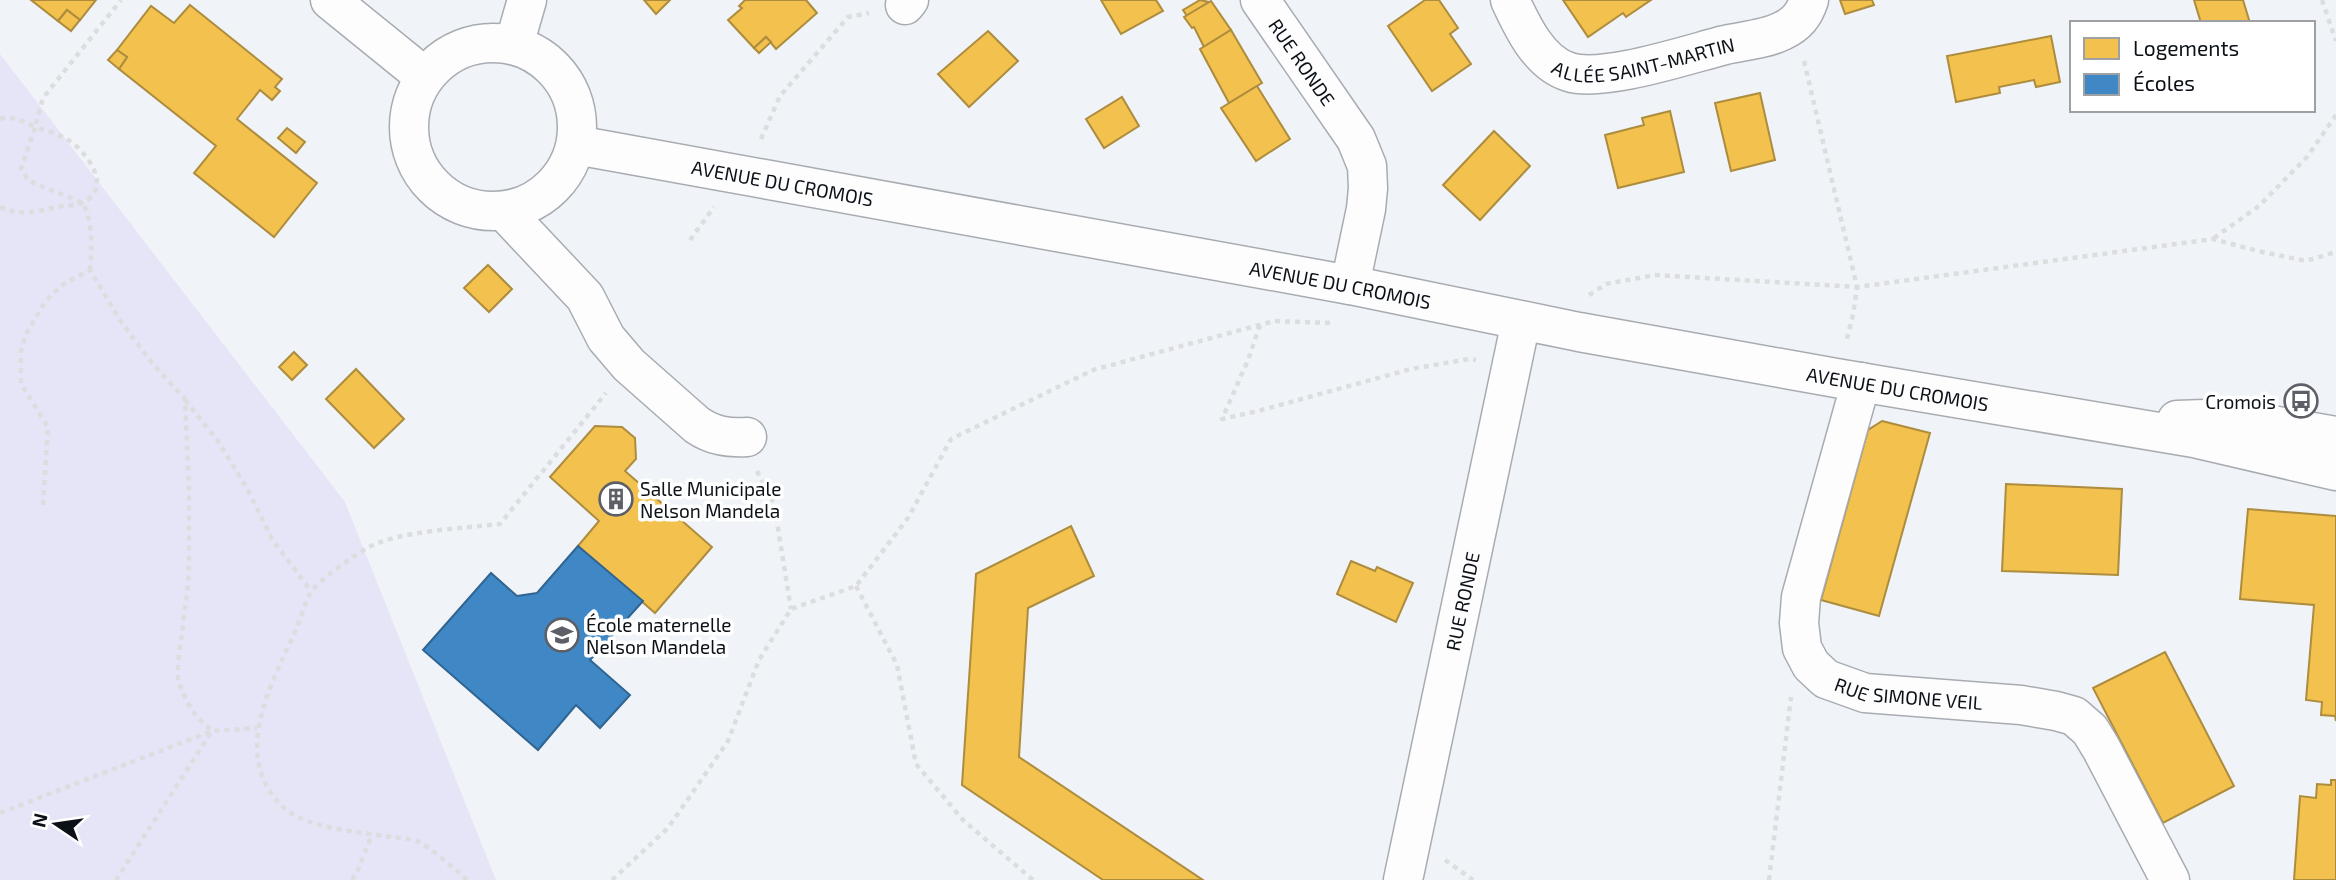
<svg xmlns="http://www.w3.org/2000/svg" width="2336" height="880" font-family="'Exo 2',sans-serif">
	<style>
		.green { fill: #e6e4f7 }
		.homes { fill: #f2c14e; stroke: #ad8c3e; stroke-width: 2 }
		.schools { fill: #3f88c5; stroke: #306491; stroke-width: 2 }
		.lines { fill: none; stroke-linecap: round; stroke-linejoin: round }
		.minor-casing { stroke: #a8acb2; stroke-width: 41 }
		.path { stroke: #dcddde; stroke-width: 4.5; stroke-dasharray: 5 5; stroke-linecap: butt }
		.minor { stroke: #fdfdfe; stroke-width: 38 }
		.labels { text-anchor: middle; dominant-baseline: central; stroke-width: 7; stroke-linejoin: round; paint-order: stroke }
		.street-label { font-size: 19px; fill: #0c1118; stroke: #fff }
		.poi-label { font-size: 19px; fill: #0c1118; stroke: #fff; text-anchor: start }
	</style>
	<rect width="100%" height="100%" fill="#f0f4f8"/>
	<polygon class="green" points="0,54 345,502 496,880 0,880"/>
	<g class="homes">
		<polygon points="31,0 96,0 80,20 67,10 58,21"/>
		<polygon points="644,0 670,0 656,14"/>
		<polygon points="745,0 806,0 817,13 776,49 766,37 754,48 728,20 742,8 739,6"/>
		<polygon points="1101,0 1156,0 1163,11 1121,34"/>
		<polygon points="1200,0 1209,2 1187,16 1183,10"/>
		<polygon points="1425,0 1439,0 1458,28 1450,34 1471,64 1432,91 1388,26"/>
		<polygon points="1563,0 1651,0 1626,17 1623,13 1588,37"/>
		<polygon points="1840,0 1872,0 1874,5 1845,14"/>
		<polygon points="2194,0 2243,0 2250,23 2201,23"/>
		<polygon points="1211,1 1231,30 1204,47 1194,27 1192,28 1184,17"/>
		<polygon points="190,5 282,79 275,87 280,91 272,100 260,90 237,119 317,183 274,237 194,173 216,146 119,69 127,57 117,50 151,6 174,23"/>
		<polygon points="67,10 80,20 71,31 58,21"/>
		<polygon points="1231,30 1262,83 1229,103 1200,49"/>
		<polygon points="988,31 1018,61 969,107 938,74"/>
		<polygon points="2051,36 2060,82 2036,87 2034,80 1999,87 2000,93 1956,102 1947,56"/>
		<polygon points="766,37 771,42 759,53 754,48"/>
		<polygon points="117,50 127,57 119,69 108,60"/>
		<polygon points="1257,86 1290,139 1256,161 1221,108"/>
		<polygon points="1760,93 1775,160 1731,171 1715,103"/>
		<polygon points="1122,97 1139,126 1104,148 1086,119"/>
		<polygon points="1670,111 1684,172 1618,188 1605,135 1644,125 1642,118"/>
		<polygon points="287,128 305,142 296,153 278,138"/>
		<polygon points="1494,131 1530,166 1480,220 1443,185"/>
		<polygon points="488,265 512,289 489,312 464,288"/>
		<polygon points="294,352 307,365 292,380 279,367"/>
		<polygon points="356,369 404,419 374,448 326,399"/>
		<polygon points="1882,421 1930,433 1879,616 1821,600 1868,430"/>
		<polygon points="595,426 622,427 635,438 636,459 625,471 712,547 655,613 578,546 599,521 550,477"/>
		<polygon points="2006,484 2122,489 2118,575 2002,571"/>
		<polygon points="2248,509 2336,516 2336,721 2335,716 2321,715 2322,702 2306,700 2314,605 2240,599"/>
		<polygon points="1071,526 1094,576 1028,608 1019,757 1203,880 1103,880 962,785 976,574"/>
		<polygon points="1351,561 1375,571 1377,567 1413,583 1396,622 1337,594"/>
		<polygon points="2165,652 2234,786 2163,823 2093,688"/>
		<polygon points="2331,780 2336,780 2336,880 2294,880 2300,796 2316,798 2317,784 2331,785"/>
	</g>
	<polygon class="schools" points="578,546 643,601 590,660 630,695 600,728 576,705 538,750 423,650 491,573 517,596 537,593"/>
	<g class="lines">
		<defs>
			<g id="minor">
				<polyline points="330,0 425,77"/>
				<path id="s1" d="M1260 0 1356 139 1367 166 1368 188 1366 209 1350 285"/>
				<path id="s2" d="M1510 0C1522 26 1539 63 1569 72 1603 83 1689 54 1725 45 1743 41 1766 39 1782 31 1797 24 1804 15 1809 0"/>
				<polyline points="905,5 909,0"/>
				<circle cx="493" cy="127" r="84"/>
				<polyline points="514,45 527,0"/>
				<path id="s3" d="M576 145 1350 285 1579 332 1836 378 2194 438 2336 471"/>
				<path d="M504 211 585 297 606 338 629 365 697 425C713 436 728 438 747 437"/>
				<path id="s4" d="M1861 382 1801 597 1799 623 1802 648 1811 665 1826 679 1865 693 2021 705 2056 711 2074 716 2090 730 2101 748 2170 880"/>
				<polyline points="2177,420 2232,418 2336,436"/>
				<path id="s5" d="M1403 880 1521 321"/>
			</g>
		</defs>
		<use href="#minor" class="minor-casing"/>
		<g class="path">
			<polyline points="2322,0 2336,41"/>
			<polyline points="1804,61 1857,287 1853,315 1846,342"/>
			<path d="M0 119C12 115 24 122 35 127L43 98 121 0"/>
			<polyline points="761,139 780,96 848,17 869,13"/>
			<path d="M0 207C23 217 35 211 58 207 66 205 77 206 84 202 113 187 87 153 70 141 60 134 46 131 35 127L21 169 29 181 83 203C93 223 92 248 90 270"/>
			<polyline points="2214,238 2259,206 2307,157 2336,115"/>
			<polyline points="690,240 714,207"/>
			<polyline points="1589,295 1606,284 1655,275 1857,287 2213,239 2262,252 2306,261 2336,252"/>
			<polyline points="1260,325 1248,360 1222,419 1258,411 1411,369 1469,359 1476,360"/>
			<polyline points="185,400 218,441 248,490 272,539 311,591"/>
			<polyline points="757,471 774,504 791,609"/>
			<polyline points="43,505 48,427 21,384 21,352 25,336 42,307 52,294 64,284 90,270 120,320 151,362 185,399 189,489 189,559 188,585 178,664 178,681 187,702 196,716 212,731 257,728"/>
			<polyline points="856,586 897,665 916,764 963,820 1033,880"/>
			<polyline points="0,813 212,731 116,880"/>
			<polyline points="1445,860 1473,880"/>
			<polyline points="352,880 358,870 372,834"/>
			<path d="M467 880C455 870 431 847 417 841 409 838 399 838 391 837 360 832 308 829 284 808 228 756 273 682 297 627 302 616 305 602 311 592 319 580 356 554 369 547 399 531 464 528 500 524L606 393"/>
			<polyline points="612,880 668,828 728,741 759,660 791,609 856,586 908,518 951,439 1093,370 1274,321 1331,323"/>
			<polyline points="1769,880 1791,697"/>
		</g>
		<use href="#minor" class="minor"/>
	</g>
	<defs>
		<symbol id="bus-ring" viewBox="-11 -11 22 22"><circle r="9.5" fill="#fff" stroke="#5c6066" stroke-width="1.5"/><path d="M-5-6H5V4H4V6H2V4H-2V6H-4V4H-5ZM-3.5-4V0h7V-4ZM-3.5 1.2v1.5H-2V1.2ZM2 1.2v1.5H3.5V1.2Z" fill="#5c6066"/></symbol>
		<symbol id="building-ring" viewBox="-11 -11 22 22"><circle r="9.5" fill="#fff" stroke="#5c6066" stroke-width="1.5"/><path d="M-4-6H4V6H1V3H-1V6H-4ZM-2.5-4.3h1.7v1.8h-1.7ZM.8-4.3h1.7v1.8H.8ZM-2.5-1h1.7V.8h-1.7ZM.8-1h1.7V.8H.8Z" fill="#5c6066"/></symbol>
		<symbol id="school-ring" viewBox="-11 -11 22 22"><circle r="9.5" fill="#fff" stroke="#5c6066" stroke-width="1.5"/><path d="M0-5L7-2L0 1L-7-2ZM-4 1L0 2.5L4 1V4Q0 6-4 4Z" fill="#5c6066"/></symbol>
	</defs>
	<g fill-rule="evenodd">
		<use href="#bus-ring" x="2282" y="382" width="38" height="38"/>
		<use href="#building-ring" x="597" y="480" width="38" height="38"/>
		<use href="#school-ring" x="543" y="616" width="38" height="38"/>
	</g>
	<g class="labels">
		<g class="street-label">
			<text stroke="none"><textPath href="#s2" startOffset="172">ALLÉE SAINT-MARTIN</textPath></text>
			<text stroke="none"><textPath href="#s1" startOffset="75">RUE RONDE</textPath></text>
			<text stroke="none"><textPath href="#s3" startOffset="210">AVENUE DU CROMOIS</textPath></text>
			<text stroke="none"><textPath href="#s3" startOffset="777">AVENUE DU CROMOIS</textPath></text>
			<text stroke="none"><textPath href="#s3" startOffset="1344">AVENUE DU CROMOIS</textPath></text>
			<text stroke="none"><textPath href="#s5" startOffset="285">RUE RONDE</textPath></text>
			<text stroke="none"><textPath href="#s4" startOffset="399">RUE SIMONE VEIL</textPath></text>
		</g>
		<g class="poi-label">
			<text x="2276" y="401" text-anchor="end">Cromois</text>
			<text x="640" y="488">Salle Municipale<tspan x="640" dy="22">Nelson Mandela</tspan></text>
			<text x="586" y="624">École maternelle<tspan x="586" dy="22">Nelson Mandela</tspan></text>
		</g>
	</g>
	<rect x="2070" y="21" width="245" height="91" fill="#ffffff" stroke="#9ea0a3" stroke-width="2"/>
	<rect x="2084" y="38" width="35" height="21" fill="#f2c14e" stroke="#9ea0a3" stroke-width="2"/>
	<text x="2133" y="56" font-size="21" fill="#0c1118">Logements</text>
	<rect x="2084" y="74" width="35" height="21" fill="#3f88c5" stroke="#9ea0a3" stroke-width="2"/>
	<text x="2133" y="91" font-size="21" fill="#0c1118">Écoles</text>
	<g transform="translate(56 824) rotate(283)" stroke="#ffffff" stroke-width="5" paint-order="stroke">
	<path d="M0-5L12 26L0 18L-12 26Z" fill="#0c1118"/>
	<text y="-10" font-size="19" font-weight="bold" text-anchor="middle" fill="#0c1118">N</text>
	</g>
</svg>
